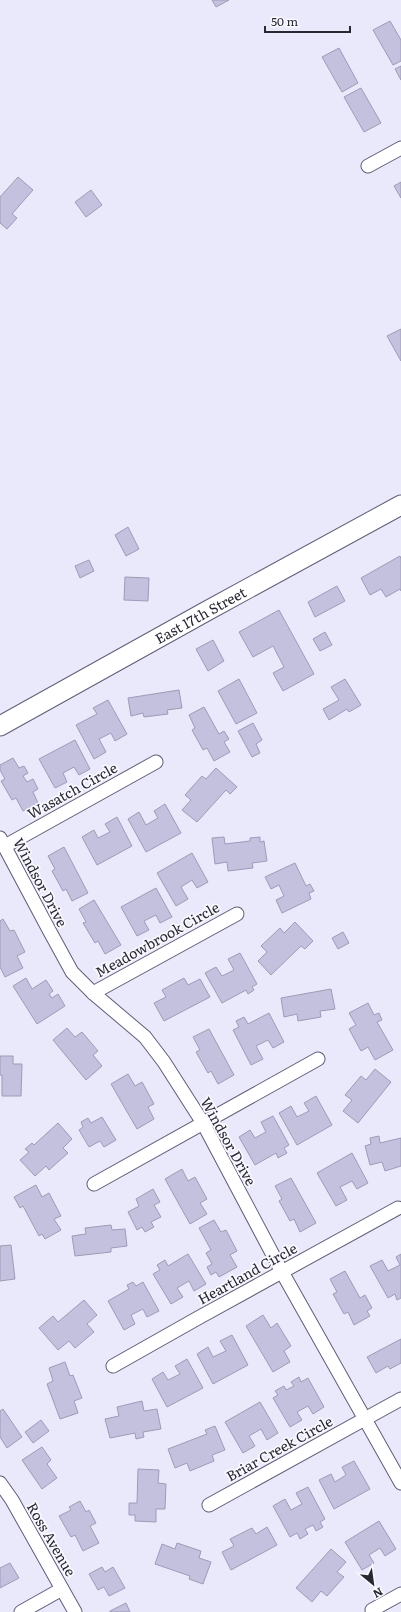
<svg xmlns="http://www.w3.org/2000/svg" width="401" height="1612" font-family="Literata,serif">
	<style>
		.building { fill: #c4c1de; stroke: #9d9bb7 }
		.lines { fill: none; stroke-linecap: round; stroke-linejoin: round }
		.minor-casing { stroke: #5f5d76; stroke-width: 15 }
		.secondary-casing { stroke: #5f5d76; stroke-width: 21 }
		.minor { stroke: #fff; stroke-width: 13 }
		.secondary { stroke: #fff; stroke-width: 19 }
		.labels { text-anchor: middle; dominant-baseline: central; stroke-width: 3.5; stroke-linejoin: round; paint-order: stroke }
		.street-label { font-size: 14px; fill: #282732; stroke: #f8f8fe }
	</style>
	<rect width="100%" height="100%" fill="#eae9fb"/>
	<g class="building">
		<polygon points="212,0 229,0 216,7"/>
		<polygon points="390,21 401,40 401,61 393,65 373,30"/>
		<polygon points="339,48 358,83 342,92 322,57"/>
		<polygon points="401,66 401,80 395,69"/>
		<polygon points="361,88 381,123 364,132 344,97"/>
		<polygon points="18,177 33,190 12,214 17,218 7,229 0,223 0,197"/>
		<polygon points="401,182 401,198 394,186"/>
		<polygon points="91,190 102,205 86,217 75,202"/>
		<polygon points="401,329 401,361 387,336"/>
		<polygon points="128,527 139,549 126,556 115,535"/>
		<polygon points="400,556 401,559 401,591 400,589 386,597 381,589 370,595 361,578"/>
		<polygon points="89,560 94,571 80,578 75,566"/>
		<polygon points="125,577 149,578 148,601 124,600"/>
		<polygon points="337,586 345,601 315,617 308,602"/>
		<polygon points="279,610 314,674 283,691 273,673 284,667 273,646 253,657 239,632"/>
		<polygon points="325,632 332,645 320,651 313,639"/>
		<polygon points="213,640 224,661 208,671 196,649"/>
		<polygon points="239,679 257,713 236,724 218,691"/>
		<polygon points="345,679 361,705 349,712 347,709 329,720 323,709 339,700 331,687"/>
		<polygon points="179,690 182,708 167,710 168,714 144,717 143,713 131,716 128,698"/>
		<polygon points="108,700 127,734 115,741 111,733 99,739 106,752 94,759 76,725 97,714 93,708"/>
		<polygon points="204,707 219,734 224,731 229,739 224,742 230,752 214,761 207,748 203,750 192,730 195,728 189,715"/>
		<polygon points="253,723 262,740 256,744 260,753 252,757 238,731"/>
		<polygon points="75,740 90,769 79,775 74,767 63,773 67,782 55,788 39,759"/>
		<polygon points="13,758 19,768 24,766 28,773 23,776 27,782 33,779 38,789 33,792 38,803 23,811 16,798 12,800 1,781 5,779 0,770 0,765"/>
		<polygon points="216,768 237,787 230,794 226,790 197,822 182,810 191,800 185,795 202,776 206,779"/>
		<polygon points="165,804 181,833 146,852 128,819 139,812 146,825 158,818 154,811"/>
		<polygon points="117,817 132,846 97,865 82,837 94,830 98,838 110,832 105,824"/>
		<polygon points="224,837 225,844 250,841 250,838 260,837 260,842 264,841 267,861 252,863 253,868 228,871 227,862 215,864 212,838"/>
		<polygon points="64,847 88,893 72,901 66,889 63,891 52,871 55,869 48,856"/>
		<polygon points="192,853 208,882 197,888 192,880 181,887 188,899 176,906 157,873"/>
		<polygon points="295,863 306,886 310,884 314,891 309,893 311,899 282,913 276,900 284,896 279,885 271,889 265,877"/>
		<polygon points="156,888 172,917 160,923 156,915 144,921 149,930 137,936 121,907"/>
		<polygon points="94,900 121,945 105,954 98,941 95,943 83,923 86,922 79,909"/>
		<polygon points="3,919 10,931 14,930 25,952 17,956 23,968 5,977 0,967 0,921"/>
		<polygon points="295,922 313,941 305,949 301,946 271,975 258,961 267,952 261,946 280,928 284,933"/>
		<polygon points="343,932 349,943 338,949 332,938"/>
		<polygon points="240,953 257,984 252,987 254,990 248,994 246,990 222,1003 205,973 216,967 222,976 234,970 228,959"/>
		<polygon points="26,978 32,989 46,980 53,991 49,994 52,998 58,994 65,1006 37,1024 13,986"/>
		<polygon points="184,978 188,985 200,979 210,997 164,1021 154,1003 166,997 162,990"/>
		<polygon points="331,989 335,1009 320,1011 321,1017 298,1021 297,1014 284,1017 281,998"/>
		<polygon points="368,1003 374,1015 379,1013 382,1020 377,1022 393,1050 375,1060 368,1047 361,1051 349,1029 356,1025 349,1013"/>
		<polygon points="269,1013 284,1042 273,1048 268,1040 256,1046 263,1059 251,1065 233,1030 239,1027 236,1021 244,1017 248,1024"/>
		<polygon points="67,1028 75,1037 82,1032 98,1051 93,1055 102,1066 86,1080 53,1040"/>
		<polygon points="209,1029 234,1075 218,1084 211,1071 208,1073 196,1052 200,1050 193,1037"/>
		<polygon points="0,1056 13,1056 13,1064 22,1064 21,1096 2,1096 2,1075 0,1075"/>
		<polygon points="375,1069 391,1082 358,1123 343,1111 352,1100 345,1095 361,1076 366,1080"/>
		<polygon points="128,1074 135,1086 142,1082 154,1104 148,1107 154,1119 137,1129 111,1084"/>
		<polygon points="316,1096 332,1125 297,1145 279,1113 291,1106 297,1117 309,1111 304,1103"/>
		<polygon points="273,1116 289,1145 284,1148 287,1153 278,1158 276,1153 255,1165 239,1137 250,1130 255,1138 266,1132 261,1122"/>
		<polygon points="102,1117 116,1140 104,1147 100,1141 89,1147 79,1130 83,1127 81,1122 88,1118 91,1123"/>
		<polygon points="58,1123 72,1139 63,1148 68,1153 49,1170 46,1166 35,1176 20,1160 29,1152 25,1149 32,1143 34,1145"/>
		<polygon points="379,1136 380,1143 401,1138 401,1166 385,1171 382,1162 370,1165 365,1146 371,1144 370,1138"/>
		<polygon points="352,1153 368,1183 357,1189 352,1181 340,1187 347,1200 336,1206 317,1173"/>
		<polygon points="182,1169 188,1181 195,1177 207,1199 200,1203 207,1214 190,1224 165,1179"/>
		<polygon points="291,1178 316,1223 300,1232 294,1219 290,1221 279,1201 282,1199 275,1186"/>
		<polygon points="36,1185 42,1197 49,1193 61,1216 54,1219 61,1230 45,1239 42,1234 39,1236 23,1206 20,1208 14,1197"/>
		<polygon points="153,1189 160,1202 154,1205 161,1217 151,1222 154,1227 145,1232 142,1227 137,1230 128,1212 139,1206 136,1199"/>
		<polygon points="214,1220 221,1232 226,1230 237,1251 230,1255 237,1267 219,1277 216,1272 211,1275 207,1267 212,1264 206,1253 211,1250 199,1228"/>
		<polygon points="111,1225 112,1230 125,1229 127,1246 111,1248 111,1252 75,1256 72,1236 86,1234 85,1228"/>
		<polygon points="11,1245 15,1279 0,1281 0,1246"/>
		<polygon points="188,1254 206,1284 194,1291 189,1281 177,1288 183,1297 171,1304 153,1274 160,1270 157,1265 165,1260 168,1266"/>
		<polygon points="401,1254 401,1298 397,1300 395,1294 388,1298 370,1266 382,1260 388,1271 400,1265 396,1257"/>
		<polygon points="345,1271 360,1298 365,1295 372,1308 367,1311 370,1316 354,1325 348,1312 344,1314 333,1294 337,1292 330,1279"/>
		<polygon points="133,1282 136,1286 143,1282 159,1311 147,1317 143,1309 131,1315 135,1324 124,1330 108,1301 129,1289 127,1285"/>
		<polygon points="84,1300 97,1315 87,1324 94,1332 75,1348 69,1341 58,1350 39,1328 53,1316 58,1322"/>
		<polygon points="263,1315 271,1328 277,1323 291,1346 284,1351 290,1362 273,1372 246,1326"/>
		<polygon points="232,1335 248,1365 213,1384 197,1354 208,1347 213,1357 226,1351 220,1341"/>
		<polygon points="401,1339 401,1363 390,1369 388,1366 376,1373 367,1357"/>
		<polygon points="187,1359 203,1388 167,1407 152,1379 163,1372 168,1380 180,1374 175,1366"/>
		<polygon points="65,1362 70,1376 73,1375 82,1398 74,1401 78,1413 60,1419 47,1384 53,1381 49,1368"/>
		<polygon points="299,1377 301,1382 308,1378 324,1407 313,1414 308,1406 297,1412 302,1420 290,1427 273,1398 278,1395 275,1391 284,1386 286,1390 294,1386 291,1382"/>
		<polygon points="142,1401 144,1411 157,1409 161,1429 143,1432 144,1437 136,1439 135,1433 110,1438 105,1419 119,1416 117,1407"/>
		<polygon points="260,1402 278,1433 267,1440 261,1429 249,1436 255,1446 243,1453 225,1422"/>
		<polygon points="3,1409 22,1437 7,1448 0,1437 0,1411"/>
		<polygon points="41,1420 49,1431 33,1443 25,1432"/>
		<polygon points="215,1426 225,1450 212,1455 214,1461 190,1471 187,1463 175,1468 168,1449 207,1434 205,1430"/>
		<polygon points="42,1447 51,1460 47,1464 57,1478 42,1489 22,1460"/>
		<polygon points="354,1461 370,1489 334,1509 319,1480 331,1474 335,1482 346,1475 342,1467"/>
		<polygon points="138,1469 159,1470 158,1483 166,1484 165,1509 156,1509 156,1522 135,1521 135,1515 129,1515 129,1503 137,1503"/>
		<polygon points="308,1487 325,1519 320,1522 323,1527 316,1531 313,1525 305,1529 308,1534 300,1539 297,1533 290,1537 273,1506 285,1499 291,1510 302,1504 296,1493"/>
		<polygon points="80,1501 86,1512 89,1510 96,1523 90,1526 99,1543 83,1551 75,1535 71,1537 59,1516 71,1510 69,1507"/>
		<polygon points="379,1521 396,1549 385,1556 380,1548 369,1555 374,1563 362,1570 345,1542"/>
		<polygon points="267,1527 277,1545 231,1570 222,1552 234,1546 230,1539 252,1528 256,1534"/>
		<polygon points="177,1543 201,1551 199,1558 211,1562 203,1584 189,1579 190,1576 155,1564 162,1544 175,1549"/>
		<polygon points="331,1549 346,1562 337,1572 344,1577 327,1596 321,1591 312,1602 296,1588"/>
		<polygon points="10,1563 19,1578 0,1588 0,1568"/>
		<polygon points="102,1567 105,1572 113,1567 125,1588 109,1596 104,1587 98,1590 89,1574"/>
		<polygon points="126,1603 130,1612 110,1612 110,1611"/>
	</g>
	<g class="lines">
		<defs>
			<g id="minor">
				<polyline points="368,166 401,148"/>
				<polyline points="0,838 49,930 72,972 93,993 145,1037 164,1062 203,1123 282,1272 401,1483"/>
				<polyline points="5,846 156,762"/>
				<polyline points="93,993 237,914"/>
				<polyline points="94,1184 318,1059"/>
				<polyline points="113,1366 198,1318 398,1208"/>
				<polyline points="0,1483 12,1500 75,1612"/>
				<polyline points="209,1505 401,1399"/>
				<polyline points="372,1610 401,1594"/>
				<polyline points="21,1612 62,1589"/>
			</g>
			<g id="secondary">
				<path id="s1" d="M0 726 205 612 401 505"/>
			</g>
		</defs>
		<use href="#minor" class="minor-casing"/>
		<use href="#secondary" class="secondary-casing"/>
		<use href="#minor" class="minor"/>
		<use href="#secondary" class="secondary"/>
	</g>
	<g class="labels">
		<g class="street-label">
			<text stroke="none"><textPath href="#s1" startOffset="229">East 17th Street</textPath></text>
			<text transform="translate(72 790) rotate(-29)">Wasatch Circle</text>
			<text transform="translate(41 882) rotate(62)">Windsor Drive</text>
			<text transform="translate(157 939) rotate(-29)">Meadowbrook Circle</text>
			<text transform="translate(229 1141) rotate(61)">Windsor Drive</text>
			<text transform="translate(247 1273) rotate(-29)">Heartland Circle</text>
			<text transform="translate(279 1448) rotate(-29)">Briar Creek Circle</text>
			<text transform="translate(52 1539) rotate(60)">Ross Avenue</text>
		</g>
	</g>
	<g transform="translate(373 1584) rotate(151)" stroke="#f8f8fe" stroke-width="3" paint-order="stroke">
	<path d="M0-3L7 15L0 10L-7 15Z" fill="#282732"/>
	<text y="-6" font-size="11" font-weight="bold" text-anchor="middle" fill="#282732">N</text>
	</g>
	<path d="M265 26v6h85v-6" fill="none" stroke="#282732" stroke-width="2"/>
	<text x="271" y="26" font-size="12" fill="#282732" stroke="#f8f8fe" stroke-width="3" paint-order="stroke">50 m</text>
</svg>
